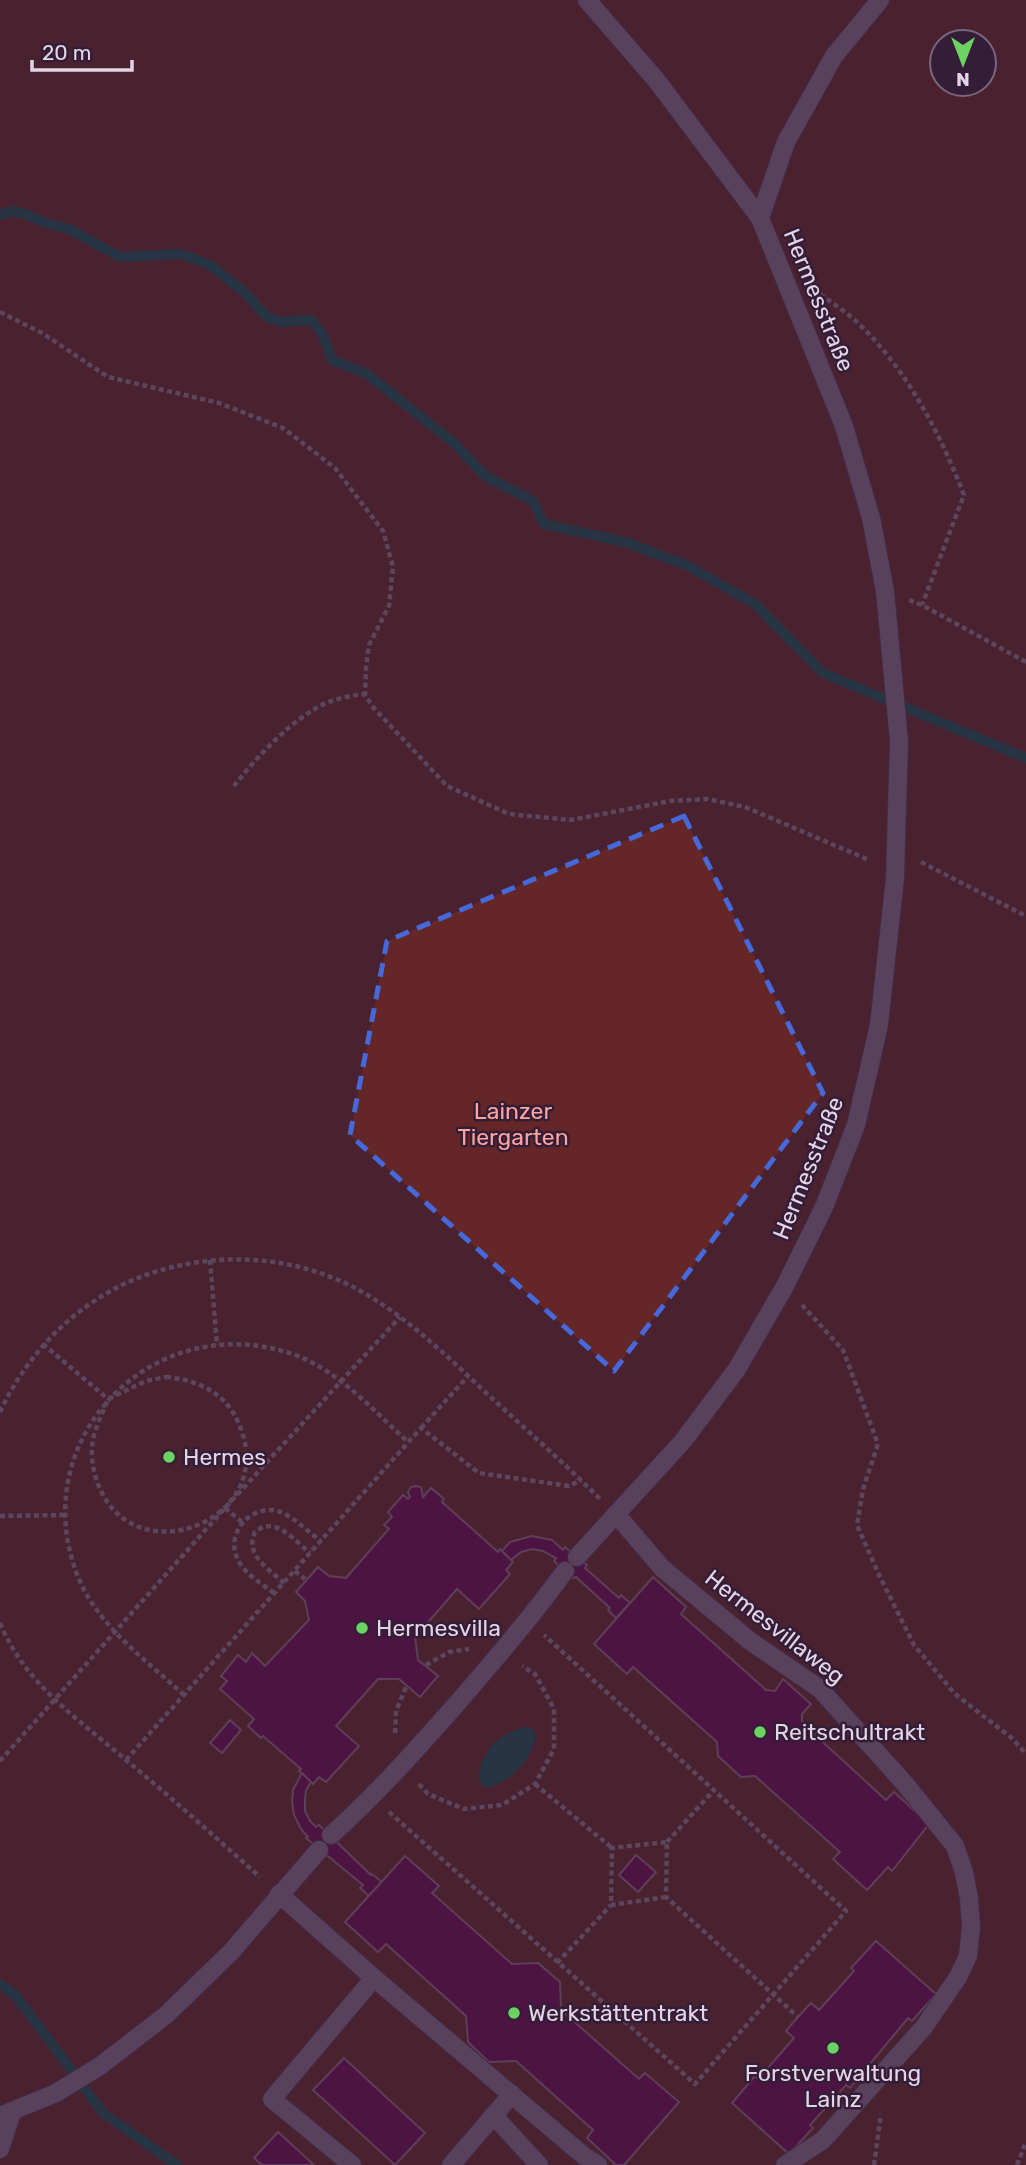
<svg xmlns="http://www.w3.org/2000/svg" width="1026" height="2165" font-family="Rubik,sans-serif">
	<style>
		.green { fill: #652627; fill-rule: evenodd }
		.water { fill: #155155 }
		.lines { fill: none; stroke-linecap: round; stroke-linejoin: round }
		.stream { stroke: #155155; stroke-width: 10 }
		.building { fill: #6c0752; stroke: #8d6a7f; stroke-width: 2 }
		.service-casing { stroke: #4f3d52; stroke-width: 20 }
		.path { stroke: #8a788c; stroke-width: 4.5; stroke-dasharray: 5 3.5; stroke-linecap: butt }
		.service { stroke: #856c89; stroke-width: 18 }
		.marked { fill: none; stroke: #4569db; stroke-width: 5; stroke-dasharray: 14 9; stroke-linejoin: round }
		.poi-dot { fill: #6cd362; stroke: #341e37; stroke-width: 2.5 }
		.labels { text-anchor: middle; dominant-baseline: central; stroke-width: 5; stroke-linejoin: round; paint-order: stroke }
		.street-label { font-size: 23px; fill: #e3d5e5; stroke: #341e37 }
		.park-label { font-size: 23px; fill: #fda3a0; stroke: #341e37 }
		.poi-label { font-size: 23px; fill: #e3d5e5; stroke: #341e37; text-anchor: start }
	</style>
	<rect width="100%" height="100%" fill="#341e37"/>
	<path class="green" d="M0 0H1026V2165H0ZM942 42H984V84H942Z"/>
	<path class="water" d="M523 1727H529L536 1732C534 1755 519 1774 499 1783 494 1786 489 1789 484 1786 471 1778 487 1749 495 1742 503 1735 514 1731 523 1727Z"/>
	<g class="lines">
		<g class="stream">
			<polyline points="0,215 12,211 28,215 45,223 69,229 120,257 181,254 210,265 242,290 267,317 282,322 311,320 322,333 332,360 367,374 454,443 485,476 533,501 544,524 625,542 688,566 755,604 823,673 1026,758"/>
			<polyline points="0,1984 16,1996 103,2113 177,2165"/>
		</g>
	</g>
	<g class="building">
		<polygon points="415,1486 421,1487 423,1497 431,1488 444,1499 442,1502 498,1552 500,1549 513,1562 506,1570 510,1574 479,1609 457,1589 415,1637 418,1660 438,1676 420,1697 399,1679 378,1679 336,1726 359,1746 326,1782 319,1777 313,1784 299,1771 301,1769 263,1736 261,1738 248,1726 254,1719 220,1689 227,1681 221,1676 238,1655 246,1662 252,1653 265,1666 309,1620 305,1601 296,1592 318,1567 329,1576 346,1578 389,1529 384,1525 392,1517 388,1512 403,1495 408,1499 410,1497 408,1492 411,1487"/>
		<polygon points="532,1536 552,1540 563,1550 565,1547 587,1565 585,1568 619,1598 621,1595 630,1603 616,1618 608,1610 610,1608 576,1577 573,1578 554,1561 556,1558 543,1551 532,1549 521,1552 511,1560 502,1551 510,1542"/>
		<polygon points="653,1577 686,1607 681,1614 766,1690 775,1691 783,1679 811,1704 802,1714 802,1723 886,1800 894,1792 929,1824 892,1871 888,1867 867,1890 833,1859 840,1852 755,1776 741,1777 718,1756 717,1742 633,1667 627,1674 594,1644"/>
		<polygon points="230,1720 241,1730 222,1753 210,1743"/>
		<polygon points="302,1773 311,1782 306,1790 305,1800 305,1811 310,1821 316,1827 319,1825 371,1875 372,1874 382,1882 369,1896 360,1888 363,1885 306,1838 308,1837 301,1829 294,1815 292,1802 293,1790"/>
		<polygon points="636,1855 656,1872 638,1892 619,1875"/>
		<polygon points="405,1856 439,1886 432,1893 512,1964 538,1963 560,1982 561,2010 639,2079 645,2073 679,2102 624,2165 616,2165 587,2138 593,2130 516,2061 489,2062 468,2042 466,2016 386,1944 378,1952 345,1922"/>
		<polygon points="876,1941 936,1994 912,2021 908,2018 850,2088 846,2085 810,2125 813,2128 789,2154 732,2103 755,2076 758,2079 794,2038 786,2031 798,2017 811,2003 819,2010 854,1971 851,1968"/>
		<polygon points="344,2058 425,2133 395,2165 313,2090"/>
		<polygon points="278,2132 314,2165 262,2165 254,2158"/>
	</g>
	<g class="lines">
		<defs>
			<g id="service">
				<polyline points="760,218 786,142 834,56 880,0"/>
				<polyline points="616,1514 662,1568 750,1641 820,1689 906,1785 955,1846 964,1872 969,1898 971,1927 968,1956 958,1977 924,2027 823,2140 785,2165"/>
				<polyline points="577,1557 683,1441 737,1369 785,1286 824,1207 856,1125 879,1025 895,878 899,741 885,591 871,518 844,426 760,218 657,81 587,0"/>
				<path d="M331 1835C375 1796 414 1752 453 1708 492 1663 530 1619 565 1571"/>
				<polyline points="279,1894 374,1978 584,2156 598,2165"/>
				<polyline points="493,2115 539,2165"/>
				<polyline points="0,2116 56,2093 100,2066 166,2015 231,1952 319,1850"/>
				<polyline points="0,2149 12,2112"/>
				<polyline points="352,2165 272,2099 374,1978"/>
				<polyline points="451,2165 512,2094"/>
			</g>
		</defs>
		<use href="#service" class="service-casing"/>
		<g class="path">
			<path d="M820 294C833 304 847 312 859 324 907 370 940 433 964 495L922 605"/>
			<polyline points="0,312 42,333 108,377 219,403 283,428 335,468 383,531 393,567 389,606 369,645 366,667 365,694 372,706 447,786 509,814 571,820 670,801 708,799 745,807 869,860"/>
			<polyline points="909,600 922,605 1026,662"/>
			<path d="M234 786C255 759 284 728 313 710 328 700 347 696 365 694"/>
			<polyline points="921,862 1026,916"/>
			<polyline points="210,1260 217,1345"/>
			<polyline points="802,1305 843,1350 878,1444 863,1489 857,1525 880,1577 914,1645 955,1694 1013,1739 1026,1754"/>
			<polyline points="43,1344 108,1399"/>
			<path d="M166 1377C197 1380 225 1392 238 1422 282 1517 141 1575 101 1491 93 1474 90 1457 93 1439 96 1426 103 1412 108 1399L146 1381Z"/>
			<path d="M0 1412C29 1350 79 1300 143 1276 220 1248 308 1255 377 1301 416 1326 449 1358 483 1390 522 1426 562 1461 600 1499"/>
			<polyline points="421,1428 468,1376"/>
			<polyline points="225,1508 243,1523"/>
			<polyline points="0,1516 65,1515"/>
			<polyline points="295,1571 305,1579"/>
			<path d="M284 1583C269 1569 244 1555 255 1532 275 1515 294 1540 310 1553"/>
			<path d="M274 1593C262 1584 245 1574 238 1560 224 1533 252 1502 281 1512 295 1518 308 1532 321 1541"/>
			<path d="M0 1623C25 1684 78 1719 126 1760 172 1798 216 1838 260 1877"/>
			<polyline points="426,1665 449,1652 469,1649"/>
			<path d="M184 1695C146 1660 98 1626 78 1577 23 1438 155 1305 295 1355 339 1371 374 1411 408 1442"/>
			<polyline points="395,1733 396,1711 406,1687"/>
			<polyline points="126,1760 421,1428 479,1473 569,1486 581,1480"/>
			<polyline points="0,1761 225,1508 400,1317"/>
			<polyline points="419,1784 428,1794 464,1809 502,1805 535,1784 554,1749 554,1709 535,1674 522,1666"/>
			<polyline points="535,1784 612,1848"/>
			<polyline points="389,1812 695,2084 846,1911 544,1635"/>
			<polyline points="667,1842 714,1790"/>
			<polyline points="666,1897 611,1905 612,1848 667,1842 666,1897 798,2017"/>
			<polyline points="557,1963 611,1905"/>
			<polyline points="874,2165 881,2114"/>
			<polyline points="1017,2165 1026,2142"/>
		</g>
		<use href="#service" class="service"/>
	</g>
	<path d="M0 0H1026V2165H0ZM684 816 823 1093 614 1371 350 1135 387 941Z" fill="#341e37" fill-opacity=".55" fill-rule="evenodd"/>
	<path class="marked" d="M684 816 823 1093 614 1371 350 1135 387 941Z"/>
	<g class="poi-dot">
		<circle cx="169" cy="1457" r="7"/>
		<circle cx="362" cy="1628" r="7"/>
		<circle cx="760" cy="1732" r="7"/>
		<circle cx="514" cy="2013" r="7"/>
		<circle cx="833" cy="2048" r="7"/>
	</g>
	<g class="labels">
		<g class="street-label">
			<text transform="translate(819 300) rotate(68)">Hermesstraße</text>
			<text transform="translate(808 1168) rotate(-68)">Hermesstraße</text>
			<text transform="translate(775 1627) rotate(38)">Hermesvillaweg</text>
		</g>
		<g class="park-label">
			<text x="513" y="1111">Lainzer<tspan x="513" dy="26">Tiergarten</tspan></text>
		</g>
		<g class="poi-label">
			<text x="183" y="1457">Hermes</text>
			<text x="376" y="1628">Hermesvilla</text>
			<text x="774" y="1732">Reitschultrakt</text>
			<text x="528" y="2013">Werkstättentrakt</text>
			<text x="833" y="2073" text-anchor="middle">Forstverwaltung<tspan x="833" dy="26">Lainz</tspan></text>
		</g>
	</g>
	<g transform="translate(963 63) rotate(180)"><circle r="33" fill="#341e37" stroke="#7a677d" stroke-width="2"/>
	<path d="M0-5L12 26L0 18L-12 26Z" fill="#6cd362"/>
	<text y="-10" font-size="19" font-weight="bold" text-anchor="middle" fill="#e3d5e5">N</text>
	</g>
	<path d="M32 60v10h100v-10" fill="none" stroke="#e3d5e5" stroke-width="3.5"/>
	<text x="42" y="60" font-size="21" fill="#e3d5e5" stroke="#341e37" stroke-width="5" paint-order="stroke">20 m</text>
</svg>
